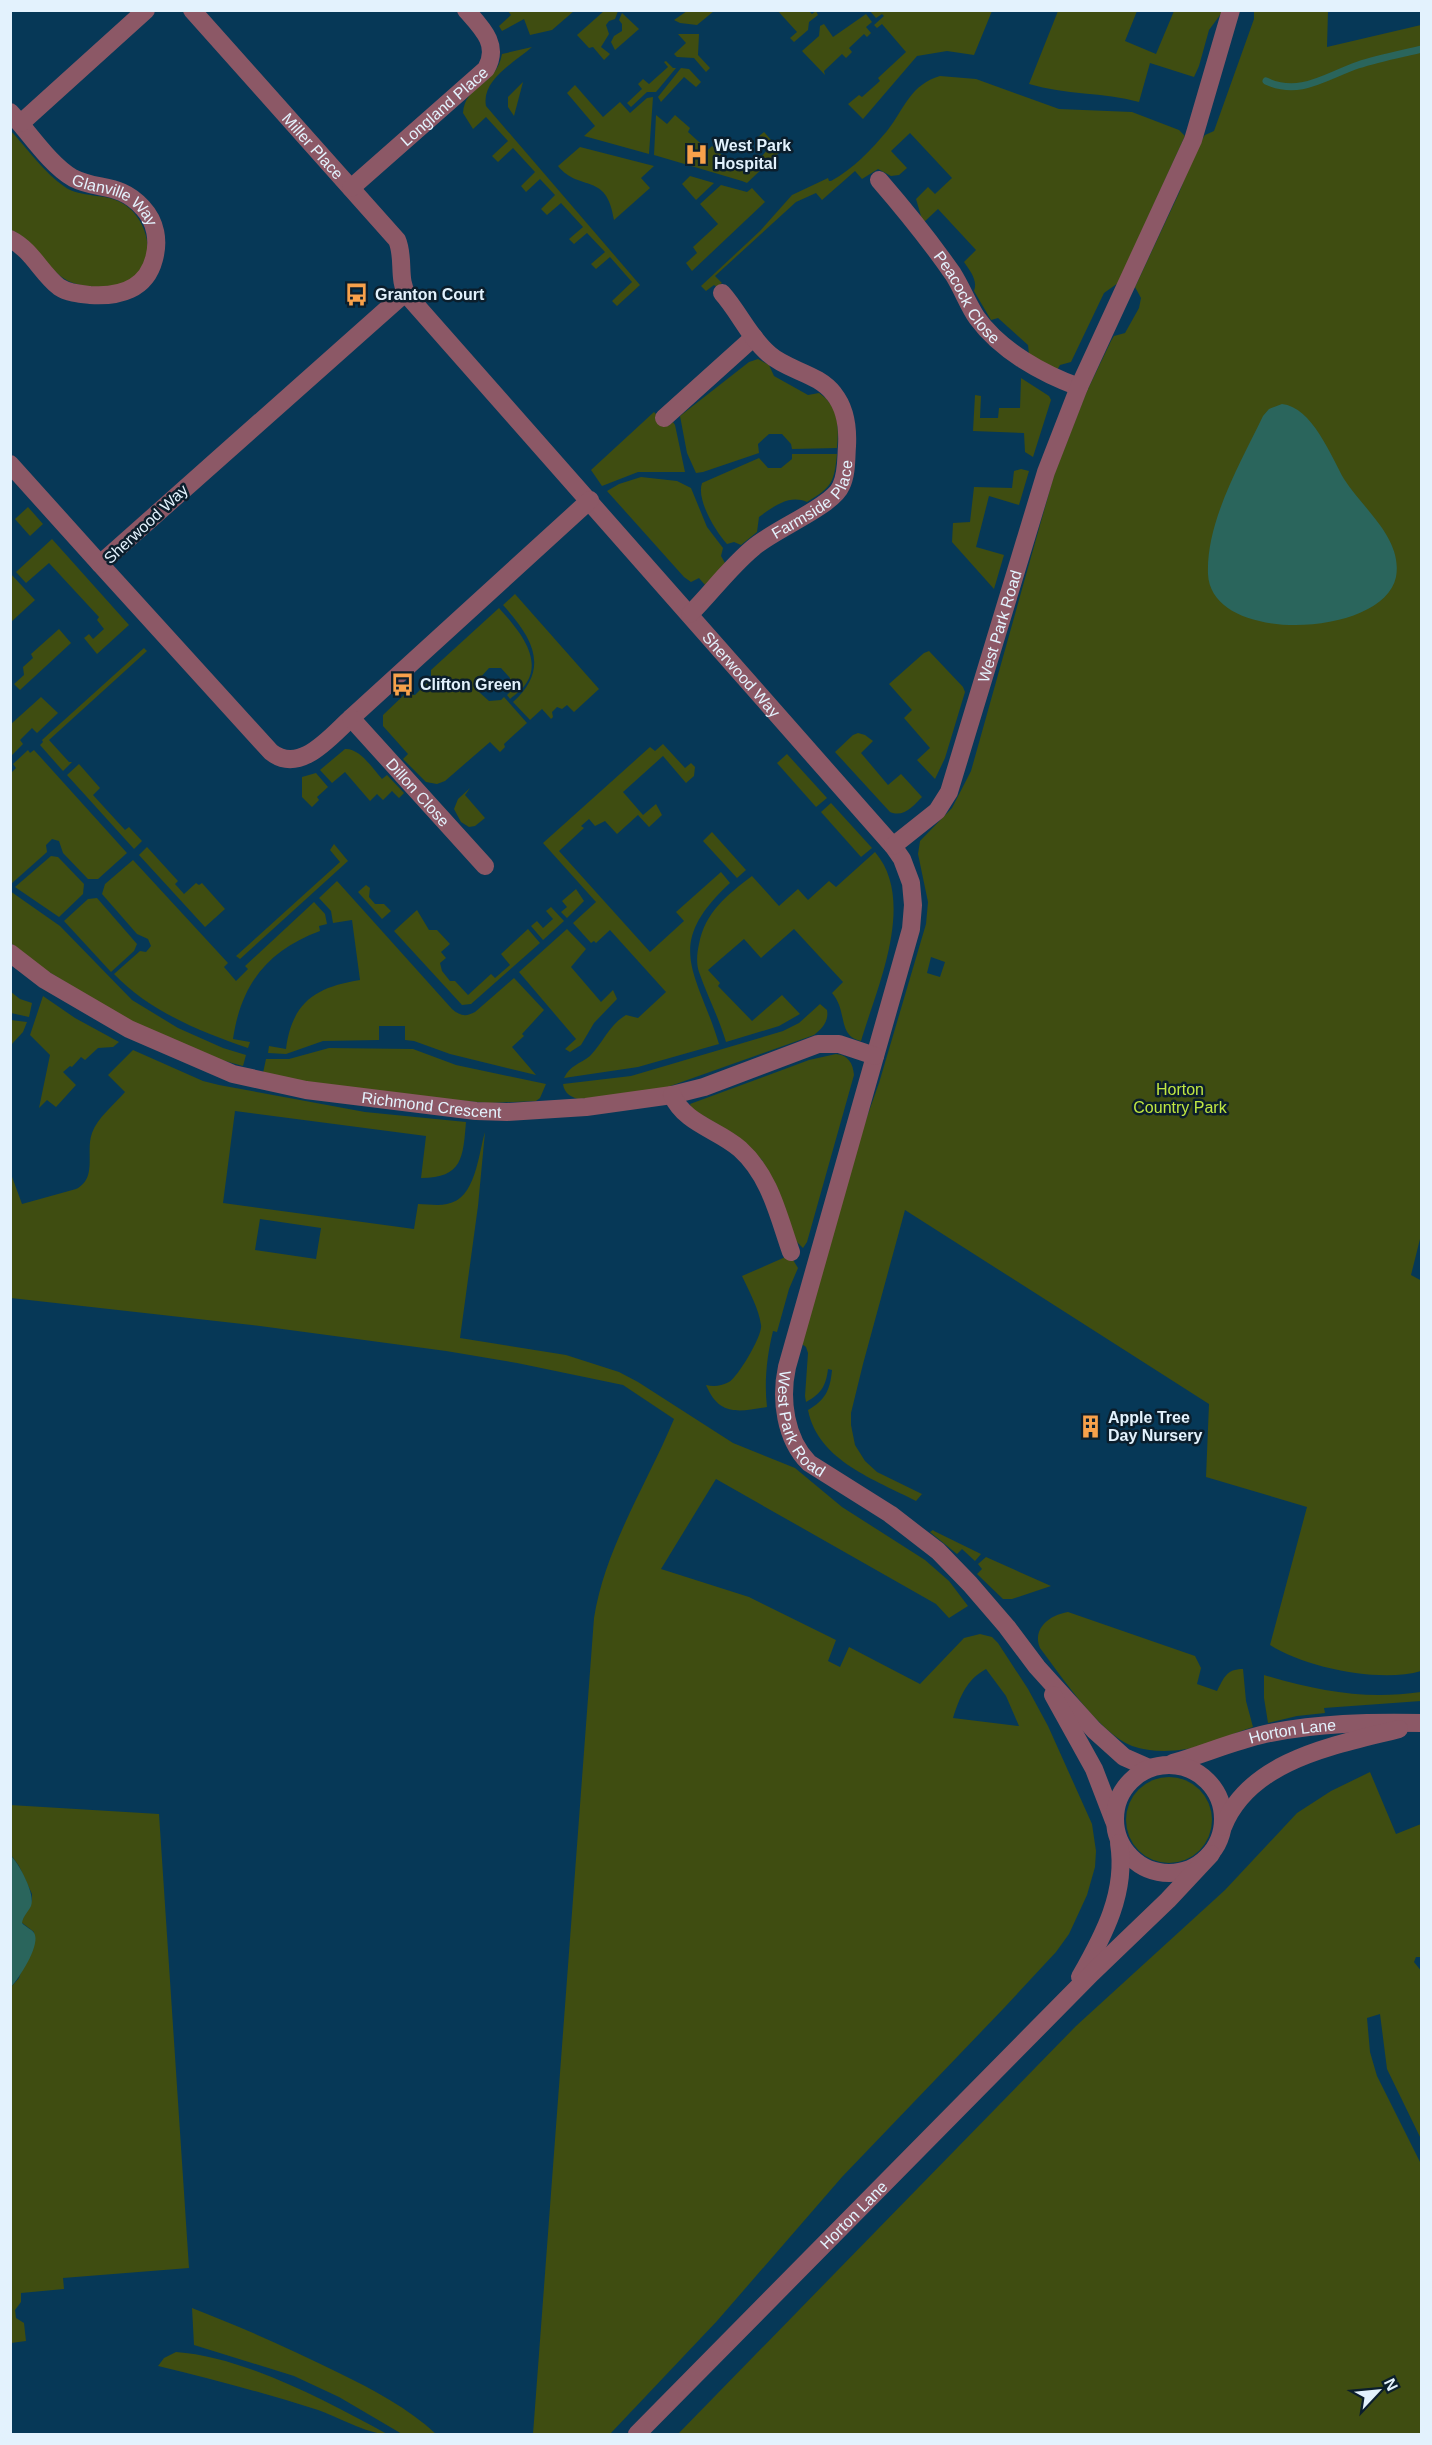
<svg xmlns="http://www.w3.org/2000/svg" width="1432" height="2445" font-family="Arial,sans-serif">
	<style>
		.green { fill: #3f4d11; fill-rule: evenodd }
		.water { fill: #2a655c }
		.lines { fill: none; stroke-linecap: round; stroke-linejoin: round }
		.stream { stroke: #2a655c; stroke-width: 7 }
		.minor { stroke: #8c5866; stroke-width: 18 }
		.labels { text-anchor: middle; dominant-baseline: central; stroke-width: 5; stroke-linejoin: round; paint-order: stroke }
		.street-label { font-size: 16px; fill: #e3f2fd; stroke: #0b1e2c }
		.poi-label { font-size: 16px; font-weight: bold; fill: #e3f2fd; stroke: #0b1e2c; text-anchor: start }
		.park-label { font-size: 16px; fill: #c0e742; stroke: #0b1e2c }
	</style>
	<rect width="100%" height="100%" fill="#063857"/>
	<g class="green">
		<polygon points="508,11 574,11 552,30 530,35 524,19 502,31 499,26 511,15"/>
		<polygon points="604,11 618,11 615,19 609,21 606,25 609,34 601,47 610,54 604,60 593,47 589,48 577,35"/>
		<polygon points="687,11 687,10 714,11 697,25 680,23 674,20"/>
		<polygon points="778,11 809,11 812,14 816,11 818,15 809,22 808,30 794,42 790,38 797,32"/>
		<polygon points="870,11 992,11 974,55 947,51 917,56 863,119 848,104 859,95 862,97 880,81 878,78 906,52 882,24 877,28 874,25 884,16 882,14 876,18"/>
		<path d="M1058 11H1137L1125 41 1156 54 1174 11H1223L1209 30 1199 66 1194 77 1150 63 1139 102C1103 92 1065 95 1029 84Z"/>
		<path d="M1254 11H1328L1327 47 1421 25 1422 1231 1411 1275 1422 1281 1421 1671C1381 1683 1306 1668 1270 1645L1307 1507 1206 1477 1209 1404 905 1210 863 1364 851 1413V1425L855 1445 865 1461 877 1472 922 1494 916 1501C876 1480 818 1461 808 1410 825 1400 830 1391 832 1370L828 1369C826 1386 821 1394 806 1402L805 1396 808 1353 806 1347 802 1344 857 1145 879 1083 926 924 928 902 918 854 920 841 952 808 971 771 1054 475 1086 393 1111 341 1114 336 1125 333 1139 308 1141 298 1135 287 1179 193 1196 149 1205 135 1214 131 1254 19ZM931 957 945 962 940 977 927 973Z"/>
		<polygon points="622,13 639,29 615,50 611,42 614,36 622,31 622,24 619,20"/>
		<polygon points="866,14 872,22 866,27 871,33 867,37 864,34 849,48 852,52 846,58 842,54 824,71 825,75 802,51 819,36 820,26 824,24 833,37"/>
		<polygon points="678,34 699,34 698,55 710,68 706,72 694,58 677,57 674,54 686,43"/>
		<path d="M532 47C515 62 481 80 486 106L640 285 617 306 612 301 632 282 610 257 596 269 591 264 605 252 587 233 574 244 569 239 583 227 561 203 547 215 541 209 555 195 540 179 526 192 521 186 535 172 513 148 498 162 492 156 508 141 486 117 473 129 463 113C465 84 496 87 502 54Z"/>
		<polygon points="666,61 673,68 676,68 656,92 647,92 631,107 627,103 642,89 638,84 643,79 649,84 668,67 664,62"/>
		<polygon points="681,68 689,69 701,82 696,87 684,77 661,102 658,97"/>
		<path d="M940 76 976 79 1059 109 1132 112 1179 130 1185 136 1118 283 1104 293 1071 362 1060 365 1056 372 1029 354 1028 345 998 318 991 320 974 291C978 280 970 271 964 262L976 250 938 209 923 223 916 199 928 187 935 194 952 178 910 133 891 151 907 168 899 175 891 176 878 169 862 179 855 171 822 200 816 193 796 202 715 276 722 283 717 287 714 285 706 291 701 286 760 231 792 195 828 178 829 181H831C853 169 871 150 887 131 904 109 911 84 940 76Z"/>
		<polygon points="523,82 514,116 508,107 508,97"/>
		<polygon points="575,85 603,117 620,102 630,113 647,98 653,97 649,154 584,136 595,126 567,93"/>
		<polygon points="656,115 667,124 675,115 690,128 688,132 708,150 712,146 738,170 747,160 754,165 769,148 758,137 764,132 781,151 747,183 742,181 654,155"/>
		<path d="M10 130C27 148 44 173 65 187 81 198 105 193 122 203 151 219 161 272 123 284 107 289 89 288 73 283 47 274 37 240 11 230Z"/>
		<path d="M580 147 654 166 641 178 650 188 614 220C607 171 580 193 558 166Z"/>
		<polygon points="690,176 714,183 696,200 682,184"/>
		<polygon points="721,185 747,192 752,188 765,202 692,271 686,263 697,253 693,247 718,224 700,204"/>
		<path d="M758 359 769 365 774 376 808 395 819 393C839 406 839 426 837 448L792 449 791 444 782 434H769L758 444 759 453 703 472 696 473 687 453 680 416 749 362Z"/>
		<polygon points="1021,378 1049,396 1051,400 1033,457 1025,452 1024,433 973,431 975,395 981,396 980,418 998,418 999,408 1020,408"/>
		<polygon points="654,412 668,426 673,422 675,425 685,472 638,472 602,486 591,470"/>
		<path d="M792 454H837C834 483 832 487 807 502 789 494 773 507 759 517L757 532 741 545 734 542 727 544C716 532 696 500 702 483L759 458 768 468H781L792 459Z"/>
		<polygon points="1021,469 1029,471 1019,505 989,496 976,547 1004,555 994,589 952,542 953,523 970,522 974,487 1012,488 1014,471"/>
		<polygon points="641,477 677,481 691,488 707,527 723,548 721,556 725,563 705,585 699,578 691,582 684,577 607,491 619,484"/>
		<polygon points="28,507 43,524 30,536 15,519"/>
		<polygon points="52,539 129,625 97,654 84,638 89,634 93,639 104,629 97,620 99,617 49,563 26,583 16,572"/>
		<polygon points="10,573 35,600 11,622 10,622"/>
		<path d="M515 594 599 689 574 712 567 705 562 709 557 707 552 712 553 717 551 719 542 709 530 720 513 702C551 668 532 637 503 605Z"/>
		<path d="M499 608C515 626 543 656 527 682 523 689 516 694 510 699L507 695 510 692V678L501 668H489L479 679V692L489 701 501 700 504 697 527 723 504 744 505 747 500 752 490 742 445 781 437 784 426 782 403 759 408 754 383 726V715L405 694 415 695 431 679V670Z"/>
		<polygon points="59,629 71,643 20,690 14,684 24,675 23,667 33,658 31,654"/>
		<polygon points="144,648 147,651 49,740 69,762 72,762 63,771 40,745 43,742 42,740"/>
		<polygon points="929,651 963,687 965,692 945,758 935,779 917,760 930,748 904,718 912,710 889,684 924,653"/>
		<polygon points="41,697 58,713 37,733 32,728 20,740 23,744 11,756 11,724"/>
		<path d="M858 733 865 735 873 741 861 753 888 785 901 774 922 797C913 806 904 818 890 812L835 752 853 735Z"/>
		<path d="M663 744 685 768 691 763 695 767 694 776 686 783 663 756 623 792 643 815 656 804 662 815 649 827 638 815 617 834 605 821 595 826 589 819 581 826 584 828 559 851 650 952 684 921 676 912 721 872 730 883C662 946 697 971 719 1044L638 1067 564 1078C570 1065 580 1064 590 1056 603 1043 609 1025 626 1015L638 1018 666 992 610 930 596 943 594 941 591 943 573 923 596 902 543 843 650 747 655 751Z"/>
		<path d="M345 749C360 748 373 769 382 779L387 775 404 793 399 798 392 791 383 800 377 794 370 801 345 772 332 783 320 770Z"/>
		<polygon points="28,750 30,753 34,750 127,853 98,879 88,879 63,853 59,841 52,839 46,845 47,852 11,884 11,773 16,768 13,764"/>
		<polygon points="787,754 827,798 816,807 777,763"/>
		<polygon points="79,764 100,788 93,795 125,830 129,827 142,841 134,849 67,775"/>
		<polygon points="316,773 328,787 317,797 319,800 312,807 302,797 302,777"/>
		<polygon points="470,788 465,795 485,818 475,826 469,827 461,822 454,809 458,799"/>
		<polygon points="831,803 872,848 861,857 821,812"/>
		<polygon points="712,832 746,870 737,878 703,841"/>
		<polygon points="334,844 348,861 240,959 236,956 340,862 330,850"/>
		<polygon points="147,847 178,881 175,884 184,894 196,883 199,885 202,883 225,909 205,927 139,855"/>
		<path d="M875 852C917 901 877 987 861 1041 837 1036 848 1011 832 993L843 982 794 929 761 958 744 939 708 970 720 983 718 986 752 1021 782 995 800 1014 779 1026 726 1042C719 1018 707 995 699 972 696 963 697 953 699 944 705 912 727 895 752 876L779 906 798 889 808 900 829 881 836 887Z"/>
		<polygon points="51,856 58,857 84,884 83,894 59,917 15,887"/>
		<path d="M133 860 228 963 224 967 236 981 248 969 245 966 314 902 325 914 327 924 319 926 320 931C268 950 241 984 233 1039L250 1042 248 1048C201 1032 149 1011 114 974L140 951 146 952 151 946 148 939 137 934 102 894 105 884Z"/>
		<path d="M337 881 452 1009C460 1016 466 1017 475 1012L514 978 544 1010 522 1034 524 1036 512 1047 536 1075 450 1054 414 1041 405 1040V1026H379V1040L323 1041 286 1054 268 1053 269 1046 286 1049C292 1002 316 987 360 980L352 920 333 923 331 911 319 898Z"/>
		<polygon points="366,885 370,888 369,897 375,904 384,904 391,911 382,919 358,892"/>
		<polygon points="576,889 584,901 567,918 561,912 567,907 562,901"/>
		<polygon points="10,891 60,926 132,1000 178,1028 223,1048 246,1055 243,1066 214,1058 148,1032 34,963 11,943"/>
		<polygon points="88,899 97,898 137,944 134,951 111,972 64,921"/>
		<polygon points="551,907 564,921 543,940 531,926 537,921 543,928 553,919 546,911"/>
		<polygon points="417,910 429,930 437,930 450,944 441,952 446,958 440,963 442,971 450,981 455,981 468,995 491,974 495,978 510,965 501,954 528,929 540,943 471,1004 462,1005 394,931"/>
		<polygon points="567,929 586,949 571,967 601,1002 613,990 617,999 594,1023 581,1045 570,1052 565,1049 576,1039 519,972"/>
		<polygon points="11,992 20,999 32,1003 29,1017 11,1013"/>
		<polygon points="43,996 75,1018 119,1042 113,1047 98,1048 85,1060 81,1057 72,1067 70,1066 63,1072 76,1085 56,1107 47,1100 39,1108 50,1055 30,1035"/>
		<path d="M820 1004 827 1010C829 1021 822 1029 814 1035L662 1089 646 1093 578 1099C571 1097 564 1093 563 1084L631 1076 783 1031 799 1023Z"/>
		<polygon points="11,1020 27,1022 23,1032 11,1045"/>
		<polygon points="329,1048 413,1049 456,1065 546,1084 540,1098 536,1101 489,1103 352,1091 263,1073 266,1059 289,1059"/>
		<path d="M133 1050 203 1081 219 1085 365 1112 466 1122C463 1157 463 1178 421 1178L426 1136 235 1111 223 1203 414 1229 418 1204C427 1204 438 1206 447 1204 476 1199 478 1155 485 1132L478 1206 460 1338 566 1355 619 1372 638 1382 733 1443 795 1468 842 1507 925 1560 949 1581 968 1606 949 1618 936 1604 716 1479 661 1569 749 1597 836 1640 828 1661 840 1667 849 1647 920 1684 964 1638 980 1634 992 1637 998 1643 1028 1689 1048 1726 1092 1824 1096 1851 1095 1867 1087 1895 1069 1934 1056 1952 1004 2008 842 2177 717 2321 610 2434H533L594 1618C605 1548 647 1484 674 1419L623 1385 517 1363 446 1351 260 1326 11 1298V1174L22 1204 76 1189C98 1178 85 1152 92 1133 97 1118 115 1104 125 1092L108 1075ZM260 1219 321 1228 316 1259 255 1250ZM986 1669 1006 1696 1019 1726 953 1718C960 1697 966 1680 986 1669Z"/>
		<path d="M836 1054C848 1055 853 1063 854 1075L807 1242 803 1248 796 1241 762 1160 734 1134 692 1109 690 1104 809 1060Z"/>
		<path d="M790 1255 798 1268 789 1289 777 1332 773 1331C767 1355 764 1382 767 1407 738 1412 719 1416 706 1385 714 1387 721 1386 729 1382 738 1377 763 1335 761 1325 759 1309 749 1291 742 1276Z"/>
		<polygon points="933,1530 934,1531 981,1554 975,1561 962,1549 957,1554 930,1532"/>
		<polygon points="986,1557 1051,1586 1012,1599 1003,1599 977,1574 982,1569 978,1564"/>
		<path d="M1068 1612 1195 1656 1201 1668 1197 1684 1217 1691C1224 1678 1226 1669 1243 1669L1246 1701 1253 1727C1231 1734 1209 1745 1187 1749 1169 1752 1149 1752 1132 1746 1099 1733 1062 1677 1040 1648 1032 1629 1049 1615 1068 1612Z"/>
		<path d="M1264 1675C1318 1691 1365 1700 1421 1692V1701L1324 1708 1325 1713 1297 1716 1268 1723 1264 1698Z"/>
		<polygon points="1370,1772 1396,1834 1421,1824 1421,1957 1416,1957 1414,1962 1422,1972 1421,2139 1387,2069 1380,2014 1367,2018 1370,2052 1377,2076 1421,2164 1421,2434 678,2434 1076,2026 1225,1890 1297,1813 1331,1791"/>
		<circle cx="1169" cy="1820" r="43"/>
		<polygon points="10,1805 159,1814 189,2268 63,2278 64,2289 21,2293 21,2302 15,2310 16,2318 24,2323 26,2341 11,2343 11,1987 19,1978 34,1932 21,1922 32,1900 32,1894 19,1866 11,1855"/>
		<path d="M192 2308C243 2328 291 2349 339 2373 374 2390 408 2408 436 2434H402L339 2397 294 2376 194 2345Z"/>
		<path d="M176 2352C245 2357 326 2401 387 2434 370 2435 336 2416 318 2410 265 2393 212 2379 158 2366L164 2358Z"/>
	</g>
	<g class="water">
		<path d="M1282 404C1312 407 1331 456 1344 479 1362 508 1403 538 1396 577 1384 637 1211 646 1208 574 1206 521 1241 462 1263 416L1269 409Z"/>
		<path d="M10 1855C19 1863 36 1895 31 1906 28 1912 23 1916 22 1923 25 1927 34 1930 35 1935 39 1948 19 1978 11 1987Z"/>
	</g>
	<g class="lines">
		<path class="stream" d="M1266 81C1300 97 1326 76 1358 65 1379 58 1401 54 1422 49"/>
		<g class="minor">
			<path id="s1" d="M192 10 397 240C405 258 397 280 408 296L893 846 902 859 911 883 913 905 911 929 787 1367C780 1399 785 1439 809 1463L890 1514 938 1551 970 1584 1007 1627 1037 1667 1094 1730 1124 1757 1149 1768"/>
			<path id="s2" d="M10 112C28 131 50 165 73 178 98 191 120 182 143 208 156 222 159 241 154 259 146 290 119 297 90 295 80 294 68 293 59 287 41 273 32 250 10 239"/>
			<polyline points="21,123 146,10"/>
			<path id="s3" d="M879 180C905 210 930 241 953 274 962 288 968 305 977 318 1001 351 1043 374 1079 387"/>
			<path id="s4" d="M351 188 486 69C500 45 482 28 466 10"/>
			<path d="M405 293 100 564 271 752C300 775 330 737 351 718L590 500"/>
			<polyline points="664,418 754,337"/>
			<polyline points="10,464 100,564"/>
			<path id="s5" d="M690 614C711 593 730 567 753 548 773 530 833 506 841 486 847 474 846 459 847 446 848 428 846 409 834 394 818 373 788 371 769 354 750 338 739 312 722 293"/>
			<path id="s6" d="M351 718 485 866"/>
			<path id="s7" d="M893 846 937 811 949 792 1046 472 1079 387 1193 140 1231 10"/>
			<path id="s8" d="M10 953 45 980 129 1029 233 1074 306 1090 476 1111 507 1112 586 1107 672 1095 704 1087 818 1044H839L875 1056"/>
			<path d="M672 1095C685 1124 717 1129 740 1149 770 1176 778 1215 791 1252"/>
			<polyline points="1053,1695 1094,1769 1114,1821"/>
			<path id="s9" d="M1173 1763C1204 1754 1234 1741 1265 1734 1318 1723 1368 1722 1422 1723"/>
			<circle cx="1169" cy="1819" r="54"/>
			<path d="M1223 1827C1250 1759 1337 1745 1399 1729"/>
			<path d="M1080 1977C1104 1935 1127 1892 1119 1843"/>
			<path id="s10" d="M637 2434 1092 1973 1168 1900 1211 1854"/>
		</g>
	</g>
	<defs>
		<symbol id="hospital-bare" viewBox="-9 -9 18 18"><path d="M-5-5h3v3.5h4V-5h3V5h-3V1.5h-4V5h-3Z" fill="#f8a14b" stroke="#0b1e2c" stroke-width="2.5" paint-order="stroke"/></symbol>
		<symbol id="bus-bare" viewBox="-9 -9 18 18"><path d="M-5-6H5V4H4V6H2V4H-2V6H-4V4H-5ZM-3.5-4V0h7V-4ZM-3.5 1.2v1.5H-2V1.2ZM2 1.2v1.5H3.5V1.2Z" fill="#f8a14b" stroke="#0b1e2c" stroke-width="2.5" paint-order="stroke"/></symbol>
		<symbol id="building-bare" viewBox="-9 -9 18 18"><path d="M-4-6H4V6H1V3H-1V6H-4ZM-2.5-4.3h1.7v1.8h-1.7ZM.8-4.3h1.7v1.8H.8ZM-2.5-1h1.7V.8h-1.7ZM.8-1h1.7V.8H.8Z" fill="#f8a14b" stroke="#0b1e2c" stroke-width="2.5" paint-order="stroke"/></symbol>
	</defs>
	<g fill-rule="evenodd">
		<use href="#hospital-bare" x="680" y="138" width="33" height="33"/>
		<use href="#bus-bare" x="340" y="278" width="33" height="33"/>
		<use href="#bus-bare" x="386" y="668" width="33" height="33"/>
		<use href="#building-bare" x="1074" y="1410" width="33" height="33"/>
	</g>
	<g class="labels">
		<g class="street-label">
			<text stroke="none"><textPath href="#s4" startOffset="124">Longland Place</textPath></text>
			<text stroke="none"><textPath href="#s1" startOffset="182">Miller Place</textPath></text>
			<text stroke="none"><textPath href="#s2" startOffset="140">Glanville Way</textPath></text>
			<text stroke="none"><textPath href="#s3" startOffset="147">Peacock Close</textPath></text>
			<text stroke="none"><textPath href="#s5" startOffset="171">Farmside Place</textPath></text>
			<text transform="translate(146 524) rotate(-43)">Sherwood Way</text>
			<text stroke="none"><textPath href="#s7" startOffset="252">West Park Road</textPath></text>
			<text stroke="none"><textPath href="#s1" startOffset="870">Sherwood Way</textPath></text>
			<text stroke="none"><textPath href="#s6" startOffset="100">Dillon Close</textPath></text>
			<text stroke="none"><textPath href="#s8" startOffset="456">Richmond Crescent</textPath></text>
			<text stroke="none"><textPath href="#s1" startOffset="1704">West Park Road</textPath></text>
			<text stroke="none"><textPath href="#s9" startOffset="124">Horton Lane</textPath></text>
			<text stroke="none"><textPath href="#s10" startOffset="308">Horton Lane</textPath></text>
		</g>
		<g class="poi-label">
			<text x="714" y="145">West Park<tspan x="714" dy="18">Hospital</tspan></text>
			<text x="375" y="294">Granton Court</text>
			<text x="420" y="684">Clifton Green</text>
			<text x="1108" y="1417">Apple Tree<tspan x="1108" dy="18">Day Nursery</tspan></text>
		</g>
		<g class="park-label">
			<text x="1180" y="1089">Horton<tspan x="1180" dy="18">Country Park</tspan></text>
		</g>
	</g>
	<rect width="1432" height="2445" fill="none" stroke="#e3f2fd" stroke-width="24"/>
	<g transform="translate(1378 2391) rotate(64)" stroke="#0b1e2c" stroke-width="4.5" paint-order="stroke">
	<path d="M0-4.5L10 22L0 15L-10 22Z" fill="#e3f2fd"/>
	<text y="-9" font-size="16" font-weight="bold" text-anchor="middle" fill="#e3f2fd">N</text>
	</g>
</svg>
